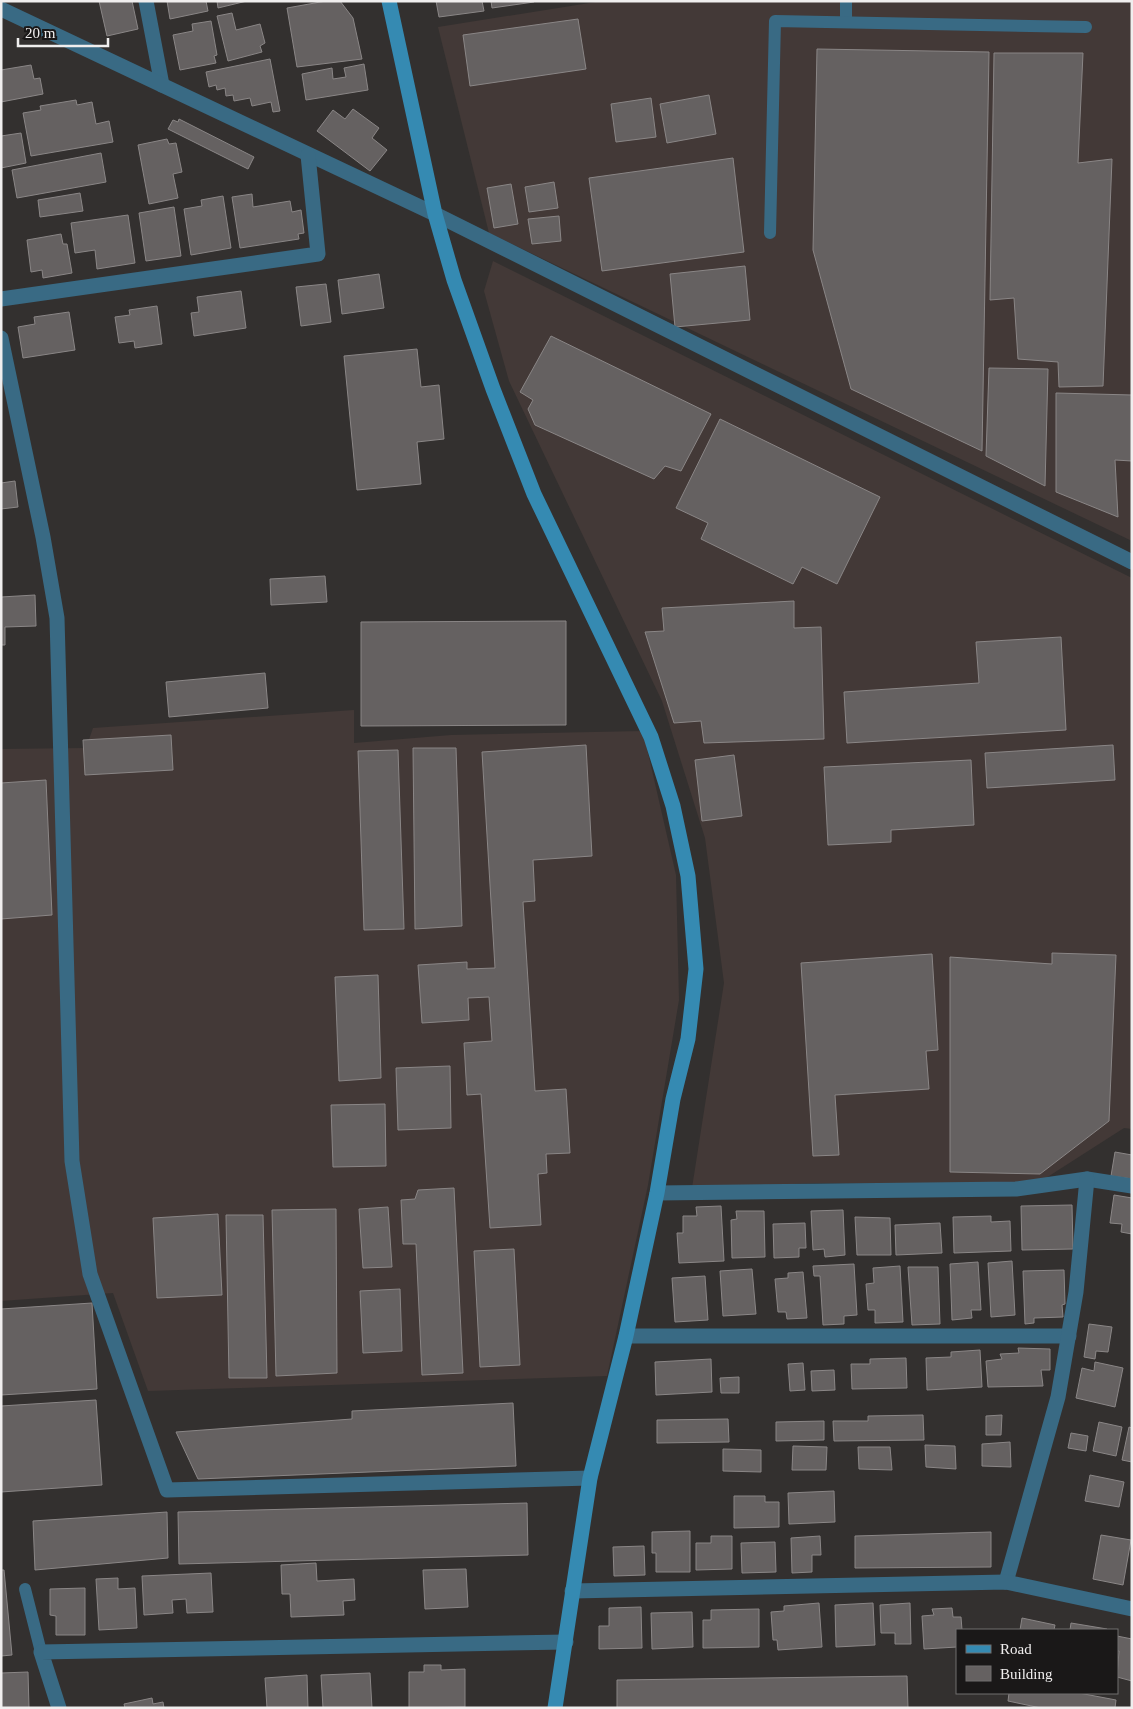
<svg xmlns="http://www.w3.org/2000/svg" width="1133" height="1709" font-family="Georgia,serif">
	<style>
		.built { fill: #433937 }
		.building { fill: #656161; stroke: #8a8686 }
		.lines { fill: none; stroke-linecap: round; stroke-linejoin: round }
		.lane { stroke: #396a84; stroke-width: 12 }
		.street { stroke: #396a84; stroke-width: 15 }
		.secondary { stroke: #358ab2; stroke-width: 15 }
	</style>
	<rect width="100%" height="100%" fill="#33302f"/>
	<g class="built">
		<polygon points="602,1 1132,1 1132,541 489,233 438,27"/>
		<polygon points="493,261 1132,578 1132,1129 1124,1128 1035,1185 816,1183 692,1188 724,983 705,838 662,701 509,381 484,291"/>
		<polygon points="354,710 354,743 451,735 643,731 676,875 679,1000 648,1185 607,1376 148,1391 113,1293 1,1301 1,749 86,748 93,728"/>
	</g>
	<g class="building">
		<polygon points="99,1 132,1 138,29 107,36"/>
		<polygon points="167,1 206,1 208,11 170,19"/>
		<polygon points="217,1 247,1 218,8"/>
		<polygon points="326,1 340,1 353,18 362,59 297,67 287,8"/>
		<polygon points="436,1 482,1 484,11 439,17"/>
		<polygon points="491,1 534,1 534,2 492,8"/>
		<polygon points="232,13 236,30 260,24 265,43 260,46 262,52 228,61 217,16"/>
		<polygon points="578,19 586,69 470,86 463,35"/>
		<polygon points="211,21 217,55 214,56 216,63 180,70 173,35 193,31 192,24"/>
		<polygon points="817,49 989,52 982,451 851,389 813,250"/>
		<polygon points="994,53 1083,53 1078,163 1112,159 1103,386 1059,387 1058,362 1018,359 1014,298 990,300"/>
		<polygon points="270,59 280,111 273,112 271,102 252,106 250,98 234,101 233,95 226,96 225,88 217,90 216,85 209,87 206,72"/>
		<polygon points="364,64 368,90 306,100 302,74 332,68 333,79 346,77 344,68"/>
		<polygon points="31,65 34,79 40,78 43,94 1,102 1,70"/>
		<polygon points="709,95 716,134 667,143 660,104"/>
		<polygon points="651,98 656,137 616,142 611,104"/>
		<polygon points="76,100 77,105 92,102 96,124 109,121 113,142 31,156 23,113 41,110 40,106"/>
		<polygon points="353,109 379,128 372,138 387,150 370,171 317,131 333,110 345,119"/>
		<polygon points="179,119 254,157 248,169 168,129 173,120 178,122"/>
		<polygon points="21,133 26,163 1,168 1,136"/>
		<polygon points="167,139 169,144 176,143 182,172 173,174 178,198 149,204 138,145"/>
		<polygon points="101,153 106,182 17,198 12,170"/>
		<polygon points="733,158 744,252 602,271 589,178"/>
		<polygon points="554,182 558,208 529,212 525,187"/>
		<polygon points="511,184 518,224 494,228 487,188"/>
		<polygon points="80,193 83,211 40,217 38,200"/>
		<polygon points="252,194 253,207 290,201 292,212 301,210 304,233 298,234 299,239 240,248 232,197"/>
		<polygon points="223,196 231,248 191,255 184,209 202,206 201,200"/>
		<polygon points="174,207 181,256 146,261 139,213"/>
		<polygon points="128,215 135,263 97,269 95,250 75,253 71,223"/>
		<polygon points="559,216 561,241 532,244 528,219"/>
		<polygon points="61,234 63,244 67,244 72,273 43,278 42,270 31,272 27,240"/>
		<polygon points="745,266 750,320 675,327 670,274"/>
		<polygon points="379,274 384,308 342,314 338,280"/>
		<polygon points="326,284 331,322 301,326 296,287"/>
		<polygon points="241,291 246,328 194,336 191,313 199,312 197,297"/>
		<polygon points="157,306 162,344 135,348 134,341 119,343 115,317 130,315 129,310"/>
		<polygon points="69,312 75,350 23,358 18,327 35,324 34,317"/>
		<polygon points="551,336 711,414 681,471 665,466 654,479 535,425 528,409 533,400 520,392"/>
		<polygon points="417,349 421,387 439,385 444,439 417,442 421,484 357,490 344,356"/>
		<polygon points="989,368 1048,369 1045,486 986,456"/>
		<polygon points="1056,393 1132,395 1132,461 1115,460 1118,517 1056,492"/>
		<polygon points="720,419 880,497 837,584 802,567 793,584 701,539 708,523 676,508"/>
		<polygon points="15,481 18,507 1,509 1,483"/>
		<polygon points="325,576 327,602 271,605 270,579"/>
		<polygon points="35,595 36,626 5,627 5,645 1,645 1,597"/>
		<polygon points="794,601 794,628 821,627 824,739 704,743 701,721 674,723 645,632 664,631 662,608"/>
		<polygon points="566,621 566,725 361,726 361,622"/>
		<polygon points="1061,637 1066,730 847,743 844,692 979,683 976,642"/>
		<polygon points="265,673 268,708 169,717 166,682"/>
		<polygon points="171,735 173,770 85,775 83,740"/>
		<polygon points="586,745 592,856 533,860 535,901 523,902 535,1091 566,1089 570,1153 546,1154 547,1173 538,1174 541,1225 490,1228 481,1094 467,1095 464,1043 492,1041 489,997 468,998 469,1020 422,1023 418,965 467,962 467,969 495,968 482,752"/>
		<polygon points="1113,745 1115,780 987,788 985,753"/>
		<polygon points="413,748 456,748 462,926 415,929"/>
		<polygon points="398,750 404,929 364,930 358,751"/>
		<polygon points="734,755 742,816 702,821 695,760"/>
		<polygon points="971,760 974,825 891,830 891,842 828,845 824,767"/>
		<polygon points="46,780 52,915 1,919 1,783"/>
		<polygon points="1052,953 1116,955 1109,1121 1040,1174 950,1172 950,957 1052,964"/>
		<polygon points="932,954 938,1050 926,1051 929,1089 835,1095 839,1155 813,1156 801,963"/>
		<polygon points="378,975 381,1078 339,1081 335,977"/>
		<polygon points="450,1066 451,1128 398,1130 396,1068"/>
		<polygon points="385,1104 386,1166 333,1167 331,1105"/>
		<polygon points="1115,1152 1132,1155 1132,1179 1111,1176"/>
		<polygon points="454,1188 463,1373 422,1375 416,1244 403,1244 401,1200 415,1199 418,1190"/>
		<polygon points="1114,1195 1132,1198 1132,1234 1121,1232 1122,1224 1110,1223"/>
		<polygon points="1072,1205 1073,1249 1022,1250 1021,1206"/>
		<polygon points="721,1206 724,1261 679,1263 677,1233 683,1233 683,1216 697,1216 696,1207"/>
		<polygon points="388,1207 392,1267 363,1268 359,1209"/>
		<polygon points="336,1209 337,1373 276,1376 272,1210"/>
		<polygon points="843,1210 845,1255 825,1257 824,1249 813,1250 811,1211"/>
		<polygon points="736,1211 764,1211 765,1257 732,1258 731,1220 737,1219"/>
		<polygon points="218,1214 222,1295 157,1298 153,1218"/>
		<polygon points="226,1215 263,1215 267,1378 229,1378"/>
		<polygon points="991,1216 991,1222 1010,1221 1011,1251 954,1253 953,1217"/>
		<polygon points="855,1217 890,1218 891,1255 857,1255"/>
		<polygon points="805,1223 806,1248 799,1248 799,1257 774,1258 773,1224"/>
		<polygon points="940,1223 942,1253 896,1255 895,1225"/>
		<polygon points="514,1249 520,1365 480,1367 474,1251"/>
		<polygon points="1012,1261 1015,1315 991,1317 988,1263"/>
		<polygon points="978,1262 981,1310 971,1310 972,1318 952,1320 950,1264"/>
		<polygon points="854,1264 857,1315 844,1316 844,1324 823,1325 820,1276 814,1276 813,1266"/>
		<polygon points="900,1266 903,1322 875,1323 875,1310 868,1310 866,1284 874,1283 873,1268"/>
		<polygon points="908,1267 938,1267 940,1324 912,1325"/>
		<polygon points="752,1269 756,1314 723,1316 720,1271"/>
		<polygon points="1064,1270 1065,1304 1062,1305 1063,1317 1034,1318 1034,1323 1025,1324 1023,1271"/>
		<polygon points="803,1272 807,1318 787,1319 786,1312 778,1312 775,1279 788,1278 788,1273"/>
		<polygon points="705,1276 708,1320 675,1322 672,1278"/>
		<polygon points="400,1289 402,1351 363,1353 360,1291"/>
		<polygon points="92,1303 97,1389 1,1395 1,1309"/>
		<polygon points="1089,1324 1112,1327 1108,1352 1096,1351 1095,1359 1084,1357"/>
		<polygon points="1018,1348 1050,1349 1050,1370 1041,1370 1043,1386 988,1387 986,1361 1002,1359 1000,1354 1019,1353"/>
		<polygon points="980,1350 982,1387 927,1390 926,1358 951,1357 951,1352"/>
		<polygon points="906,1358 907,1388 852,1389 851,1364 870,1364 870,1359"/>
		<polygon points="711,1359 712,1392 656,1395 655,1362"/>
		<polygon points="1095,1362 1123,1368 1115,1407 1076,1398 1082,1368 1094,1371"/>
		<polygon points="803,1363 805,1390 790,1391 788,1364"/>
		<polygon points="834,1370 835,1390 812,1391 811,1371"/>
		<polygon points="739,1377 739,1393 721,1393 720,1378"/>
		<polygon points="96,1400 102,1485 1,1492 1,1406"/>
		<polygon points="513,1403 516,1466 198,1479 176,1432 352,1419 352,1411"/>
		<polygon points="923,1415 924,1440 834,1441 833,1421 868,1421 868,1416"/>
		<polygon points="1002,1415 1001,1435 986,1435 986,1416"/>
		<polygon points="728,1419 729,1442 657,1443 657,1420"/>
		<polygon points="824,1421 824,1440 776,1441 776,1422"/>
		<polygon points="1099,1422 1122,1427 1116,1456 1093,1451"/>
		<polygon points="1129,1427 1132,1428 1132,1462 1122,1460"/>
		<polygon points="1071,1433 1088,1436 1086,1451 1068,1448"/>
		<polygon points="1010,1442 1011,1467 982,1466 982,1444"/>
		<polygon points="925,1445 955,1446 956,1469 926,1467"/>
		<polygon points="793,1446 827,1447 826,1470 792,1470"/>
		<polygon points="858,1447 890,1447 892,1470 859,1469"/>
		<polygon points="723,1449 761,1450 761,1472 723,1471"/>
		<polygon points="1090,1475 1124,1482 1119,1507 1085,1501"/>
		<polygon points="834,1491 835,1522 789,1524 788,1493"/>
		<polygon points="734,1496 765,1496 765,1502 779,1502 779,1527 734,1528"/>
		<polygon points="527,1503 528,1555 179,1564 178,1512"/>
		<polygon points="167,1512 168,1558 35,1570 33,1521"/>
		<polygon points="690,1531 690,1572 656,1572 656,1553 652,1553 652,1532"/>
		<polygon points="991,1532 991,1567 855,1568 855,1536"/>
		<polygon points="1101,1535 1131,1540 1123,1585 1093,1579"/>
		<polygon points="711,1536 732,1536 732,1569 696,1570 696,1543 711,1543"/>
		<polygon points="820,1536 821,1555 812,1555 812,1572 792,1573 791,1538"/>
		<polygon points="775,1542 776,1572 742,1573 741,1543"/>
		<polygon points="644,1546 645,1575 614,1576 613,1547"/>
		<polygon points="316,1563 317,1581 354,1579 355,1600 343,1601 344,1615 291,1617 290,1594 282,1594 281,1565"/>
		<polygon points="466,1569 468,1607 425,1609 423,1570"/>
		<polygon points="1,1570 4,1570 12,1655 1,1656"/>
		<polygon points="211,1573 213,1612 187,1613 186,1599 172,1600 173,1613 144,1615 142,1576"/>
		<polygon points="118,1578 118,1589 135,1588 137,1628 99,1630 96,1579"/>
		<polygon points="85,1588 85,1635 56,1635 56,1616 50,1615 50,1589"/>
		<polygon points="819,1603 822,1647 778,1650 777,1640 773,1640 771,1612 784,1611 784,1606"/>
		<polygon points="873,1603 875,1645 836,1647 835,1605"/>
		<polygon points="910,1603 911,1644 895,1644 895,1633 881,1633 880,1605"/>
		<polygon points="641,1607 642,1648 599,1649 599,1626 609,1626 609,1608"/>
		<polygon points="952,1608 953,1617 961,1617 962,1630 957,1630 957,1647 924,1649 922,1616 934,1615 932,1609"/>
		<polygon points="759,1609 759,1647 703,1648 703,1620 711,1620 711,1610"/>
		<polygon points="692,1612 693,1647 652,1649 651,1613"/>
		<polygon points="1022,1618 1055,1625 1054,1630 1020,1630"/>
		<polygon points="1071,1623 1107,1629 1107,1630 1070,1630"/>
		<polygon points="1117,1636 1132,1639 1132,1681 1117,1677 1119,1651 1117,1651"/>
		<polygon points="424,1665 441,1665 441,1670 465,1669 465,1707 409,1708 409,1672 424,1672"/>
		<polygon points="28,1672 29,1708 1,1708 1,1673"/>
		<polygon points="370,1673 372,1708 323,1708 321,1675"/>
		<polygon points="307,1675 308,1708 267,1708 265,1678"/>
		<polygon points="907,1676 908,1708 617,1708 617,1680"/>
		<polygon points="1009,1693 1079,1693 1116,1700 1115,1708 1041,1708 1008,1701"/>
		<polygon points="152,1698 153,1704 163,1702 164,1708 125,1708 124,1704"/>
	</g>
	<g class="lines">
		<g class="lane">
			<polyline points="846,22 846,1"/>
			<polyline points="770,233 775,21 1086,27"/>
			<polyline points="25,1589 41,1652"/>
		</g>
		<g class="street">
			<polyline points="146,1 162,85"/>
			<polyline points="1,9 435,214 1132,562"/>
			<polyline points="1,299 318,254 308,155"/>
			<polyline points="1,338 43,537 57,618 72,1161 90,1274 167,1490 590,1478"/>
			<polyline points="657,1193 1016,1189 1087,1179 1132,1186"/>
			<polyline points="626,1336 1069,1336"/>
			<polyline points="1006,1582 1058,1397 1076,1292 1087,1179"/>
			<polyline points="572,1591 1006,1582 1132,1609"/>
			<polyline points="59,1708 41,1652 566,1642"/>
		</g>
		<polyline class="secondary" points="389,1 435,214 454,280 493,389 534,494 651,737 673,806 688,876 696,969 688,1039 673,1099 657,1193 626,1336 590,1478 555,1708"/>
	</g>
	<rect width="1133" height="1709" fill="none" stroke="#f0eeee" stroke-width="5"/>
	<rect x="956" y="1629" width="162" height="65" fill="#1a1818" stroke="#706e6e"/>
	<rect x="966" y="1645" width="25" height="8" fill="#358ab2" stroke="#706e6e"/>
	<text x="1000" y="1654" font-size="15" fill="#f0eeee">Road</text>
	<rect x="966" y="1666" width="25" height="15" fill="#656161" stroke="#706e6e"/>
	<text x="1000" y="1679" font-size="15" fill="#f0eeee">Building</text>
	<path d="M18 38v8h90v-8" fill="none" stroke="#f0eeee" stroke-width="2.5"/>
	<text x="25" y="38" font-size="15" fill="#f0eeee" stroke="#1a1818" stroke-width="4" paint-order="stroke">20 m</text>
</svg>
